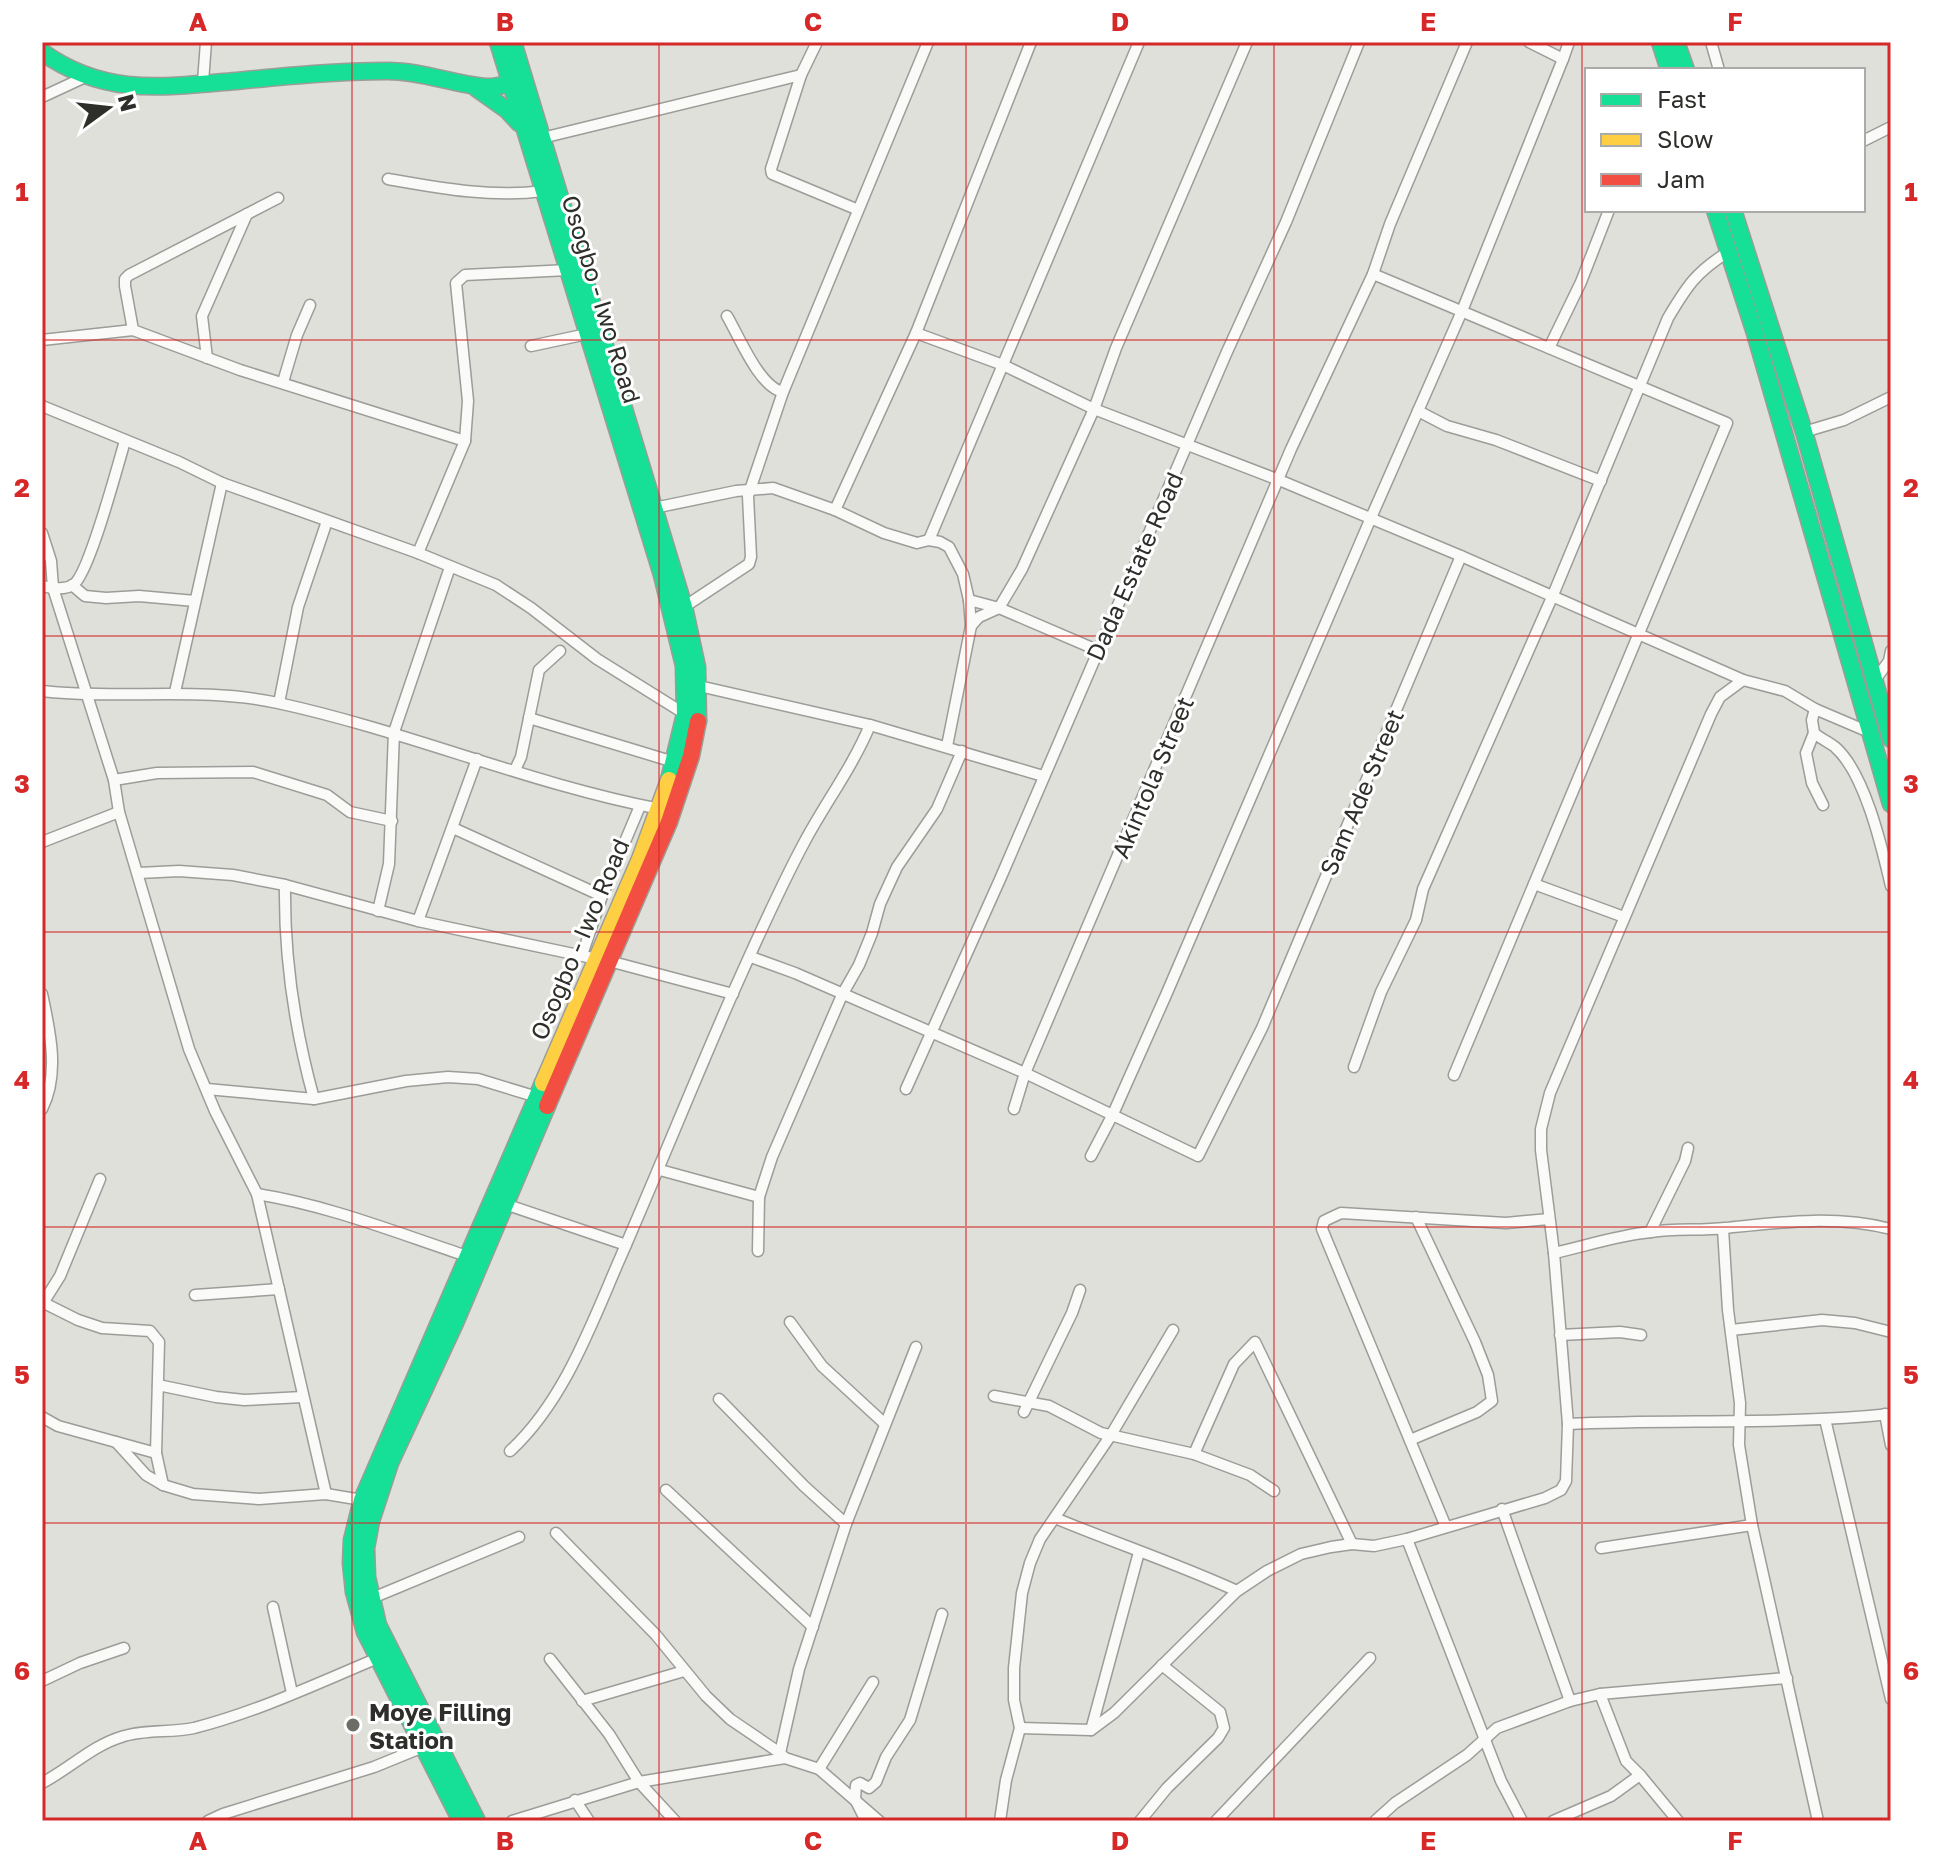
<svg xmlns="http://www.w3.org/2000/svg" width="1933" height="1863" font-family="'Golos Text',sans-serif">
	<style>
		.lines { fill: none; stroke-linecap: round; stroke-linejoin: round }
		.street-casing { stroke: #9b9d98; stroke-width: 13 }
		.fast-casing { stroke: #9b9d98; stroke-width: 19 }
		.slow-casing { stroke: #9b9d98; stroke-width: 19 }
		.jam-casing { stroke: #9b9d98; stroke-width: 19 }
		.street { stroke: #fafaf9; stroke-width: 10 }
		.fast { stroke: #16e098; stroke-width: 16 }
		.slow { stroke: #ffcf43; stroke-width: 16 }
		.jam { stroke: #f24e42; stroke-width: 16 }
		.grid { fill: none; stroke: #d62828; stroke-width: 2; stroke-opacity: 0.55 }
		.poi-dot { fill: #6c6d67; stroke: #fff; stroke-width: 3 }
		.labels { text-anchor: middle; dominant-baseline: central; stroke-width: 6; stroke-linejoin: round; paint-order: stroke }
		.street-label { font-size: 24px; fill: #2e2f2a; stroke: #fff }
		.poi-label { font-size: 24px; font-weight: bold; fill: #2e2f2a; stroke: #fff; text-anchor: start }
		.neatline { fill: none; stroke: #d62828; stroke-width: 3 }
		.grid-label { font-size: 26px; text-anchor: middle; font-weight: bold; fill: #d62828 }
	</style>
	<rect width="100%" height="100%" fill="#dee0d9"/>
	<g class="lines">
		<defs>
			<g id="street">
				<polyline points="817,42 801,75 771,169 772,174 856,209"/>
				<polyline points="1711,42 1719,70"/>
				<polyline points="1563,59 1569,42"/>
				<polyline points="203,82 206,42"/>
				<polyline points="42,97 83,78"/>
				<polyline points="542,138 801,75"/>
				<polyline points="1863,141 1891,127"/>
				<path d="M388 179C439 188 492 198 543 191"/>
				<polyline points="1373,274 1727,423 1454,1075"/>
				<path d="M727 316C739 336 759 387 783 392"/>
				<polyline points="133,330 125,286 125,279 129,275 278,198"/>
				<polyline points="916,333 1003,365 1094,409 1279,480 1461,556 1743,680 1785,691 1815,709 1869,732"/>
				<polyline points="42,340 133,330 240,370 465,441"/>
				<polyline points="531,346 587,334"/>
				<polyline points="1549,348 1581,282 1609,210"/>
				<polyline points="207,358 202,316 247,214"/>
				<polyline points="283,382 297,335 310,305"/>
				<polyline points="42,406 179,462 222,483 418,553 496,585 531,608 597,659 685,714"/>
				<polyline points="1418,411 1447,426 1496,440 1601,481"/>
				<polyline points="1804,432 1844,420 1891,397"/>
				<polyline points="654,508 736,491 773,488 835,510 884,533 917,543 929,540 940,542 949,547 963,574 969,600 971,626 947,746"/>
				<polyline points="835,510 916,333 1031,42"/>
				<polyline points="42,533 51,561 53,588 114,780 119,812 189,1049 215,1111 257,1194 326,1494"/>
				<polyline points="929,540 1139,42"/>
				<polyline points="418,553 465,441 468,401 456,283 465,275 568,270"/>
				<polyline points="72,585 85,596 106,598 139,596 195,601"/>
				<path d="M42 586C51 588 65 590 73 585 89 575 118 464 125 441"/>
				<polyline points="969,600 999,608 1097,650"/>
				<polyline points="684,607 749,564 751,557 748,496 783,392 928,42"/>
				<polyline points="971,626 979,617 999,608 1022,569 1094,409 1116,348 1247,42"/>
				<polyline points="1875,680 1889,661 1891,651"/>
				<polyline points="699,686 870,725 1043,776"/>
				<path d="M42 691C121 700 200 686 278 703 407 731 530 784 660 809"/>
				<polyline points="175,692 222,483"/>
				<polyline points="279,703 298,607 327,521"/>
				<polyline points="1815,709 1812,720 1814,733 1806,753 1812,783 1823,805"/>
				<polyline points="529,718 674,762"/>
				<path d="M1814 733C1820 738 1828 742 1835 747 1865 773 1882 848 1891 886"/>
				<polyline points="515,770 521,757 539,670 560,651"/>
				<polyline points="114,780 157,773 253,772 327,795 350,812 392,821"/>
				<polyline points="453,828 602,896"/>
				<polyline points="42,842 119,812"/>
				<polyline points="139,873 179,871 233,875 285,885 418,921 597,959"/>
				<polyline points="1534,884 1624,917"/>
				<path d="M285 885C284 957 295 1030 314 1099"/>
				<polyline points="378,911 389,864 394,732 450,567"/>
				<polyline points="418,921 477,759"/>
				<polyline points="582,955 602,896 640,806"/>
				<polyline points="751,957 795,973 1025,1073 1198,1156 1262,1028 1461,556"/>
				<polyline points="609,961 733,994"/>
				<path d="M42 994C50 1031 60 1074 42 1109"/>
				<path d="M1354 1067 1381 992 1416 920 1423 889 1553 595 1668 318C1687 286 1696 272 1728 252"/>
				<polyline points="207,1089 314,1099 406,1081 448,1077 478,1079 537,1097"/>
				<polyline points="906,1089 1001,877 1226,354 1286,222 1359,42"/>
				<polyline points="1014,1109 1025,1073 1291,449 1373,274 1390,224 1467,42"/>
				<polyline points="1091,1156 1113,1114 1166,995 1370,520 1462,311 1563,59 1529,42"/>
				<polyline points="660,1170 759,1197"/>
				<path d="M257 1194C331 1206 397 1233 467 1256"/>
				<polyline points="505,1204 626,1245"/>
				<polyline points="1723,1229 1728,1310 1740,1403 1739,1445 1752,1525 1818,1821"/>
				<polyline points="1650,1232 1685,1161 1688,1148"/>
				<polyline points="758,1251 759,1197 772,1157 842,995 859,965 872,933 880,904 897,867 937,809 962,751"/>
				<path d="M1554 1253C1586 1246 1618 1235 1651 1232 1675 1228 1700 1231 1725 1228 1782 1222 1835 1215 1891 1229"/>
				<polyline points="195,1295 279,1289"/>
				<polyline points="42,1302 78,1320 102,1328 150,1331 159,1342 156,1453 163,1485"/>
				<polyline points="43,1303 60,1276 100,1179"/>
				<polyline points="790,1322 822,1366 885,1424"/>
				<polyline points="1731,1330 1822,1320 1855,1323 1891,1332"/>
				<polyline points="1560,1335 1620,1332 1641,1335"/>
				<polyline points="158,1385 216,1397 244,1400 303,1397"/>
				<polyline points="994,1396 1049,1406 1101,1433 1194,1454 1250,1475 1274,1491"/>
				<polyline points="719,1399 804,1486 846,1524"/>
				<polyline points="1024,1412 1072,1313 1080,1290"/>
				<polyline points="1885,1414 1891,1445"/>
				<polyline points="42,1417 58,1426 156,1453"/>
				<polyline points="1825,1419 1891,1699"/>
				<path d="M1568 1424C1676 1419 1784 1425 1891 1414"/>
				<polyline points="1410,1440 1477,1412 1492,1401 1488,1375 1475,1342 1416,1217"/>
				<polyline points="116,1442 146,1475 163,1485 193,1494 259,1499 326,1494 362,1500"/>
				<path d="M510 1451C563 1402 590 1328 618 1263 657 1174 693 1084 732 995 755 944 778 891 805 841 826 802 853 766 870 725"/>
				<polyline points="1194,1454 1234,1364 1255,1342 1352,1544"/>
				<polyline points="666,1490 813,1627"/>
				<polyline points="1502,1509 1570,1701"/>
				<path d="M1055 1518C1115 1543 1178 1564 1237 1591"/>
				<polyline points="1446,1527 1322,1229 1324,1221 1341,1213 1506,1223 1549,1219"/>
				<polyline points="556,1533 656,1635 706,1696 730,1719 780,1753"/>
				<polyline points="1407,1539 1501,1781 1522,1821"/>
				<polyline points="1601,1548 1752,1525"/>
				<polyline points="370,1599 519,1537"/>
				<polyline points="273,1607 292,1693"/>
				<polyline points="550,1659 609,1734 639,1782 675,1821"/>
				<polyline points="42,1681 80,1663 124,1648"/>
				<polyline points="582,1701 684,1671"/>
				<polyline points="1020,1728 1091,1730 1114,1713 1237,1591 1267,1571 1301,1554 1331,1547 1352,1544 1374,1546 1407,1539 1545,1498 1561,1490 1566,1481 1568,1424 1554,1253 1541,1150 1541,1129 1550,1093 1711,714 1720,697 1743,680"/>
				<polyline points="1091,1730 1139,1552"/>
				<polyline points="785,1758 780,1753 799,1669 846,1524 916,1347"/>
				<polyline points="819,1769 873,1682"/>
				<polyline points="1640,1775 1678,1821"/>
				<path d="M42 1783C69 1769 92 1746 121 1737 144 1729 171 1733 194 1728 257 1712 318 1683 378 1658"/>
				<polyline points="575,1800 589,1821"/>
				<polyline points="208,1821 223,1814 374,1767 423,1747"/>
				<polyline points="512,1821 639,1782 785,1758 819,1769 879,1821"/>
				<polyline points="866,1821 855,1799 856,1785 860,1783 869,1788 876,1782 886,1757 910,1720 942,1614"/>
				<polyline points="1000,1821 1006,1780 1020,1728 1014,1700 1014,1668 1022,1593 1030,1563 1040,1539 1111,1435 1173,1330"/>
				<polyline points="1140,1821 1167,1788 1218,1738 1224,1728 1220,1712 1162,1665"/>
				<polyline points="1216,1821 1370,1658"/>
				<polyline points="1375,1821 1395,1803 1467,1755 1497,1728 1570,1701 1600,1694 1787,1678"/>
				<polyline points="1553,1821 1611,1796 1640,1775 1626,1761 1600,1694"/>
			</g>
			<g id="fast">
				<polyline points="498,42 662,575 684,666 685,714 669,780"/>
				<polyline points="513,42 684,607 697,667 698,721"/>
				<polyline points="1660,42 1669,70"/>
				<polyline points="1676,42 1686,70"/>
				<path d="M42 52C105 97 164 87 236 81 287 76 337 71 388 71 422 71 452 84 485 87 496 88 510 83 521 81"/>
				<polyline points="476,88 507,110 519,123"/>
				<polyline points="1715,210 1755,333 1891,804"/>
				<polyline points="1733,210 1804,432 1891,739"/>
				<polyline points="461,1821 365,1632 354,1592 351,1563 352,1540 362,1500 543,1083"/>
				<polyline points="477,1821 378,1625 367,1577 366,1548 371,1521 390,1463 455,1323 547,1106"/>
			</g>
			<polyline id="slow" points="543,1083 640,859 669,780"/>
			<polyline id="jam" points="547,1106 669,822 691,756 698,721"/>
		</defs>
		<use href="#street" class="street-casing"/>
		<use href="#fast" class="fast-casing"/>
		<use href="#slow" class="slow-casing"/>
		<use href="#jam" class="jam-casing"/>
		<use href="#street" class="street"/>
		<use href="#fast" class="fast"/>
		<use href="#slow" class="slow"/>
		<use href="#jam" class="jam"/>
	</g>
	<path class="grid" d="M352 42V1821M659 42V1821M966 42V1821M1274 42V1821M1582 42V1821M42 340H1891M42 636H1891M42 932H1891M42 1227H1891M42 1523H1891"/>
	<circle class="poi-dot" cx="353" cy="1725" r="8"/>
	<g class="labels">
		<g class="street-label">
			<text transform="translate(602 299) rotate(73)">Osogbo - Iwo Road</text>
			<text transform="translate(1134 566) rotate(-66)">Dada Estate Road</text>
			<text transform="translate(1152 777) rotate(-67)">Akintola Street</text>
			<text transform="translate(1361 792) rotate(-67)">Sam Ade Street</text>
			<text transform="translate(579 939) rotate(-67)">Osogbo - Iwo Road</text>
		</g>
		<g class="poi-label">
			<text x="369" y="1711">Moye Filling<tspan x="369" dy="28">Station</tspan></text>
		</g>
	</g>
	<rect width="1933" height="1863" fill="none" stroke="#ffffff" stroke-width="88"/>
	<rect x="1585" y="68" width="280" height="144" fill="#ffffff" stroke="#abacaa" stroke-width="2"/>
	<rect x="1601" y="94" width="40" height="12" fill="#16e098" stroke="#abacaa" stroke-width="2"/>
	<text x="1657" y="108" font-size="24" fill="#2e2f2a">Fast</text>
	<rect x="1601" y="134" width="40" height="12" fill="#ffcf43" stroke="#abacaa" stroke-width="2"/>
	<text x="1657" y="148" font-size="24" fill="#2e2f2a">Slow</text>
	<rect x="1601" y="174" width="40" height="12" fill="#f24e42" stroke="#abacaa" stroke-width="2"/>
	<text x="1657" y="188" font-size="24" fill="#2e2f2a">Jam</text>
	<g transform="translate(108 108) rotate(75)" stroke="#ffffff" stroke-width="6" paint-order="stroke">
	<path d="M0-6L14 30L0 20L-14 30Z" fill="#2e2f2a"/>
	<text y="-12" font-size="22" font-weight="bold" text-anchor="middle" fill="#2e2f2a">N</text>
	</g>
	<rect x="44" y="44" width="1845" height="1775" class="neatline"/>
	<g class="grid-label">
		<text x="198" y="31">A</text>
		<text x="505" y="31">B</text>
		<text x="813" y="31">C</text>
		<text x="1120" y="31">D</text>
		<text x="1428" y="31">E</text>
		<text x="1735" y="31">F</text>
		<text x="22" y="201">1</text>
		<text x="1911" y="201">1</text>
		<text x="22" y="497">2</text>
		<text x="1911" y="497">2</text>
		<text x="22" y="793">3</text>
		<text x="1911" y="793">3</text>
		<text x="22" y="1089">4</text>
		<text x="1911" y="1089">4</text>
		<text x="22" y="1384">5</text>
		<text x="1911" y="1384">5</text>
		<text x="22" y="1680">6</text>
		<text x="1911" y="1680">6</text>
		<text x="198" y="1850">A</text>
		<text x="505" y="1850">B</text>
		<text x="813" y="1850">C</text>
		<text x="1120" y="1850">D</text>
		<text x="1428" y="1850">E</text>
		<text x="1735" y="1850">F</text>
	</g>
</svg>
